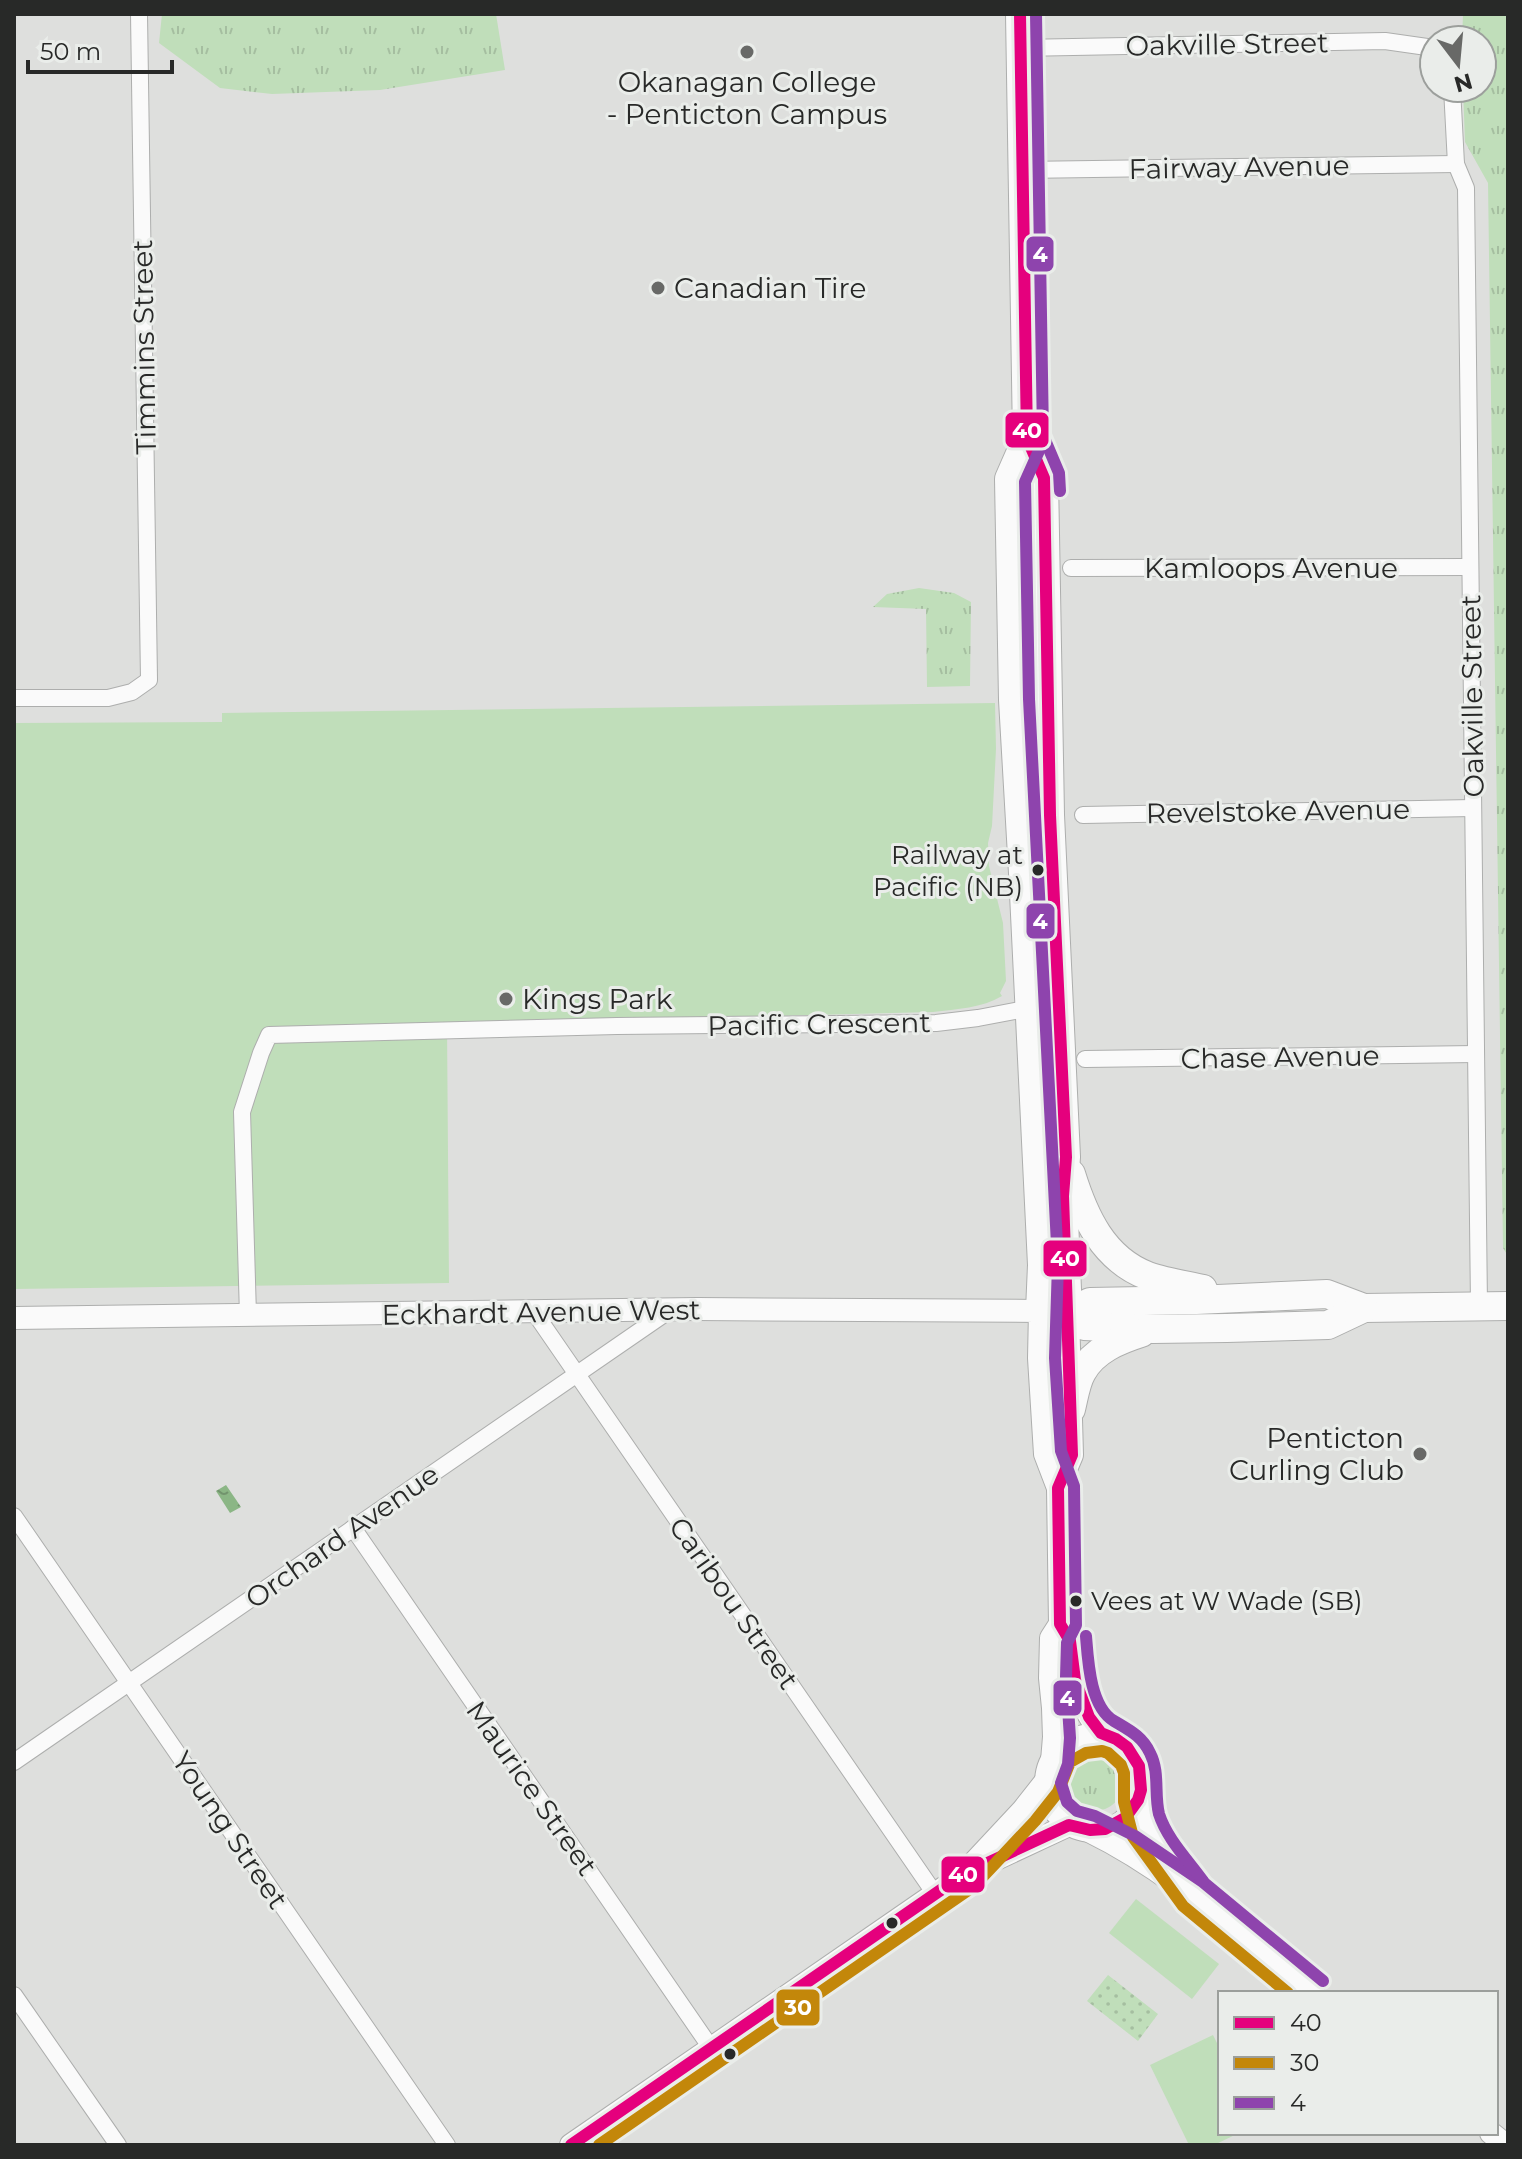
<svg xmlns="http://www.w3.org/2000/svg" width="1522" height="2159" font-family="Montserrat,sans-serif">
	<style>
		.grass { fill: url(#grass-tufts) }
		.park { fill: url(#park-dots) }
		.pitch { fill: #c0deba }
		.water { fill: url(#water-ripples) }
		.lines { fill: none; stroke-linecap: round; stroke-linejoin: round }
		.street-casing { stroke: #adaead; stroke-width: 18 }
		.secondary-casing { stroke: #adaead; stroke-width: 24 }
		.highway-casing { stroke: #adaead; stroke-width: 30 }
		.street { stroke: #fafafa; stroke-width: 16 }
		.secondary { stroke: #fafafa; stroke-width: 22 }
		.highway { stroke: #fafafa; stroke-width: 28 }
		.bus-1-casing { stroke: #eaedea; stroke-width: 18 }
		.bus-2-casing { stroke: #eaedea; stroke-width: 18 }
		.bus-3-casing { stroke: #eaedea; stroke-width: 18 }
		.bus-1 { stroke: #e5007d; stroke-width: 12 }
		.bus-2 { stroke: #c3870a; stroke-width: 12 }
		.bus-3 { stroke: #8e44ad; stroke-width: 12 }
		.poi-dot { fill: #686967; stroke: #eaedea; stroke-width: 3 }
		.bus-dot { fill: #282928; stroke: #eaedea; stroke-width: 3 }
		.labels { text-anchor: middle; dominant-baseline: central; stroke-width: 6; stroke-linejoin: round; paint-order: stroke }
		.bus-label { font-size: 26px; fill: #282928; stroke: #eaedea; text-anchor: end }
		.street-label { font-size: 28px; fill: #282928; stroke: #eaedea }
		.poi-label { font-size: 28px; fill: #282928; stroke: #eaedea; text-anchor: start }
		.line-badge { stroke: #eaedea; stroke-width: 3 }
		.badge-label { font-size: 22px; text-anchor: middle; font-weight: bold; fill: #fff }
	</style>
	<defs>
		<pattern id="grass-tufts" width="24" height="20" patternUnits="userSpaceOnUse" patternTransform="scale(2)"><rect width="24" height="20" fill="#c0deba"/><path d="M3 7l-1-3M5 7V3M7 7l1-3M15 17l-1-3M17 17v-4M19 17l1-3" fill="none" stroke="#a5bea0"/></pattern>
		<pattern id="park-dots" width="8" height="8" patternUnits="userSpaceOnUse" patternTransform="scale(2)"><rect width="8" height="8" fill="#c0deba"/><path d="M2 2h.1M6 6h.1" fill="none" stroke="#a5bea0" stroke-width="1.8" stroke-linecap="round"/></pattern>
		<pattern id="water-ripples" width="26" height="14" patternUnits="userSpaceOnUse" patternTransform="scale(2)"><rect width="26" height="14" fill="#8bb685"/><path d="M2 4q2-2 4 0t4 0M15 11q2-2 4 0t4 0" fill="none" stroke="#72946d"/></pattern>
	</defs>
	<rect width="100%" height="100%" fill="#dedfdd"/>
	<g class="grass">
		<polygon points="162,14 496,14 505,70 380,90 272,94 220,88 159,43"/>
		<polygon points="1463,14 1508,14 1508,1256 1503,1248 1488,183 1465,142 1463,88 1482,88 1482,40 1462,40"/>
		<polygon points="919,588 954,593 971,602 970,686 927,687 926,609 873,607 887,594"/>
		<circle cx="1095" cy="1783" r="28"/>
	</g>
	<polygon class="park" points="1108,1975 1158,2014 1138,2041 1087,2001"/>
	<g class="pitch">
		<path d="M995 703 996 749 992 826 988 843 989 866 1003 923 1006 981 1000 993 1002 996C982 1008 957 1009 933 1012L447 1024 449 1283 14 1289V723L222 722V713Z"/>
		<polygon points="1136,1899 1219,1964 1192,1999 1109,1933"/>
		<polygon points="1213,2035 1220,2049 1220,2133 1239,2133 1214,2145 1189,2145 1150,2065"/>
	</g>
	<polygon class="water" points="226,1485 241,1507 230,1513 216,1491"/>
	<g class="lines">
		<defs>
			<g id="street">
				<polyline points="1020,48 1385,41 1434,48"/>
				<polyline points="1452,88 1456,164 1466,188 1479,1306"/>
				<polyline points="1022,170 1456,164"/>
				<polyline points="1071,568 1470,567"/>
				<polyline points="14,698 108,698 132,692 149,680 139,14"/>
				<polyline points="1083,815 1473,808"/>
				<polyline points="1085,1059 1476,1054"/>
				<polyline points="534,1312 935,1894"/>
				<polyline points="248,1315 242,1112 261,1053 269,1035 617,1026 936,1023 978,1018 1030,1008"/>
				<polyline points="14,1516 447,2145"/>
				<polyline points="353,1528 711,2048"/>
				<polyline points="14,1762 670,1310"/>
				<polyline points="14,1995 118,2145"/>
			</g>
			<g id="secondary">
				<polyline points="14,1318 697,1309 1040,1311 1039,1358 1045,1454 1058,1488 1060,1624 1051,1638 1050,1678 1053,1708 1054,1737 1052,1761"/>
				<polyline points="1058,1488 1072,1455 1068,1313"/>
				<path d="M1060 1624C1076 1643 1069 1656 1074 1678 1079 1701 1089 1718 1103 1735"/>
				<circle cx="1094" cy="1783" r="48"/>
				<polyline points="1140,1799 1148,1830 1185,1882"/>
				<path d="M1089 1831C1173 1872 1240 1936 1313 1993"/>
				<polyline points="967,1870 1023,1810 1045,1782"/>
				<polyline points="1491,2133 1506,2145"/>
				<polyline points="571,2145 964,1874 1069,1825"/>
			</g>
			<g id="highway">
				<polyline points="1020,14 1027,438 1044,478 1050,815 1066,1157 1063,1196 1068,1313"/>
				<polyline points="1027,438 1009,479 1010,534 1013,700 1023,873 1042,1265 1040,1311 1068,1313 1090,1302 1196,1300 1327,1294 1364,1308 1508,1306"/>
				<path d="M1071 1174C1084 1216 1103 1259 1148 1276 1165 1282 1185 1285 1203 1289"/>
				<polyline points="1068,1313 1084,1326 1153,1329 1227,1328 1328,1325 1364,1308"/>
				<path d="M1071 1409C1074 1397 1076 1382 1082 1372 1094 1350 1119 1340 1141 1333"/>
			</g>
		</defs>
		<use href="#street" class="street-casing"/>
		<use href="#secondary" class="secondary-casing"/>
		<use href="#highway" class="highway-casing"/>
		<use href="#street" class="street"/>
		<use href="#secondary" class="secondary"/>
		<use href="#highway" class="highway"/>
		<defs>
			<polyline id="bus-1" points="571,2145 964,1874 1069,1825 1090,1830 1105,1829 1125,1818 1138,1800 1141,1790 1139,1766 1127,1747 1116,1739 1101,1733 1089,1717 1075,1680 1070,1641 1060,1624 1058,1488 1072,1455 1063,1196 1066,1157 1050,815 1044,478 1027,438 1020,14"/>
			<polyline id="bus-2" points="599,2145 974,1886 1035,1821 1058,1792 1070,1762 1086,1753 1102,1751 1108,1753 1121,1765 1124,1773 1124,1802 1133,1837 1183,1906 1288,1993"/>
			<g id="bus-3">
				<polyline points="1036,14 1043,435 1059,473 1060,491"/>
				<polyline points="1042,444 1025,482 1029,699 1058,1264 1055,1358 1061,1451 1074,1486 1076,1625 1067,1643 1066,1677 1070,1738 1068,1764 1061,1783 1067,1802 1077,1811 1095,1816 1135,1836 1203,1882 1323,1981"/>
				<path d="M1086 1636C1088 1661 1090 1707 1114 1721 1129 1730 1142 1736 1150 1753 1160 1772 1154 1794 1159 1814 1167 1839 1188 1860 1203 1881"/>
			</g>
		</defs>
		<use href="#bus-1" class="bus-1-casing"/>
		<use href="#bus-2" class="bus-2-casing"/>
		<use href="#bus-3" class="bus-3-casing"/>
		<use href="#bus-1" class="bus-1"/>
		<use href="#bus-2" class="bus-2"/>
		<use href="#bus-3" class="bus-3"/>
	</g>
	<g class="poi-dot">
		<circle cx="747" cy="52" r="8"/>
		<circle cx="658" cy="288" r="8"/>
		<circle cx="506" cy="999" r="8"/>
		<circle cx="1420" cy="1454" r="8"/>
	</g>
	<g class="bus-dot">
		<circle cx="1038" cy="870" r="7"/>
		<circle cx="1076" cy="1601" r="7"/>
		<circle cx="892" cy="1923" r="7"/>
		<circle cx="730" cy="2054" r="7"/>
	</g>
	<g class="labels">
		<g class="bus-label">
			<text x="1023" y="855">Railway at<tspan x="1023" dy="32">Pacific (NB)</tspan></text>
			<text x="1091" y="1601" text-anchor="start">Vees at W Wade (SB)</text>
		</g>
		<g class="street-label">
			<text transform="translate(1227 44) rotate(-1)">Oakville Street</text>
			<text transform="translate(1239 167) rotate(-1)">Fairway Avenue</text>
			<text transform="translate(144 347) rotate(-91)">Timmins Street</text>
			<text x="1271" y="568">Kamloops Avenue</text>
			<text transform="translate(1472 696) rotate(-91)">Oakville Street</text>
			<text transform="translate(1278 811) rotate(-1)">Revelstoke Avenue</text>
			<text transform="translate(819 1024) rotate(-1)">Pacific Crescent</text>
			<text transform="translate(1280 1057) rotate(-1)">Chase Avenue</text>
			<text transform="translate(541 1312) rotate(-1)">Eckhardt Avenue West</text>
			<text transform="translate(342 1536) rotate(-35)">Orchard Avenue</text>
			<text transform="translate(734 1603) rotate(55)">Caribou Street</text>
			<text transform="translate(532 1788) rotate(55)">Maurice Street</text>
			<text transform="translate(230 1830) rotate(56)">Young Street</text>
		</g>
		<g class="poi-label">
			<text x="747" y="82" text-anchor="middle">Okanagan College<tspan x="747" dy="32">- Penticton Campus</tspan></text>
			<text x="674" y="288">Canadian Tire</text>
			<text x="522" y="999">Kings Park</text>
			<text x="1404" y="1438" text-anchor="end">Penticton<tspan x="1404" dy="32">Curling Club</tspan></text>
		</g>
	</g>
	<g class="line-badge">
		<rect x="1025" y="235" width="30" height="38" rx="8" fill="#8e44ad"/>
		<rect x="1004" y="411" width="46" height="38" rx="8" fill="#e5007d"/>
		<rect x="1025" y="902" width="31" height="38" rx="8" fill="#8e44ad"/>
		<rect x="1042" y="1239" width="46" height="39" rx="8" fill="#e5007d"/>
		<rect x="1052" y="1679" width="31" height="38" rx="8" fill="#8e44ad"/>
		<rect x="940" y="1855" width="46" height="39" rx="8" fill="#e5007d"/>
		<rect x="775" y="1988" width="46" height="39" rx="8" fill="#c3870a"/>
	</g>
	<g class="badge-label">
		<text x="1040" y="262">4</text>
		<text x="1027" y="438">40</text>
		<text x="1040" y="929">4</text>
		<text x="1065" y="1266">40</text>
		<text x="1067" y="1706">4</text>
		<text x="963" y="1882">40</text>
		<text x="798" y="2015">30</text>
	</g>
	<rect width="1522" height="2159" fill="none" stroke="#282928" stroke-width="32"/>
	<rect x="1218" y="1991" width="280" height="144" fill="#eaedea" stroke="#9c9f9c" stroke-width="2"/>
	<rect x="1234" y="2017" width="40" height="12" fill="#e5007d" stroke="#9c9f9c" stroke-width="2"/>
	<text x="1290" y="2031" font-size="24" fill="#282928">40</text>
	<rect x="1234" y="2057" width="40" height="12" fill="#c3870a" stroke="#9c9f9c" stroke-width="2"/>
	<text x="1290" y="2071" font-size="24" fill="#282928">30</text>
	<rect x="1234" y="2097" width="40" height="12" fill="#8e44ad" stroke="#9c9f9c" stroke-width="2"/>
	<text x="1290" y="2111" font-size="24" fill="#282928">4</text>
	<g transform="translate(1458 64) rotate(164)"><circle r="38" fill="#eaedea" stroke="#9c9f9c" stroke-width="2"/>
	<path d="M0-6L14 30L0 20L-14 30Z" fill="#686967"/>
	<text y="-12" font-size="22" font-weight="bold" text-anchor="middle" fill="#282928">N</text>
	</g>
	<path d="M28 60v12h144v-12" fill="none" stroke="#282928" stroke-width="4"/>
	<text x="40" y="60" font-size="24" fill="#282928" stroke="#eaedea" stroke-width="6" paint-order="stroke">50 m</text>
</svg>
